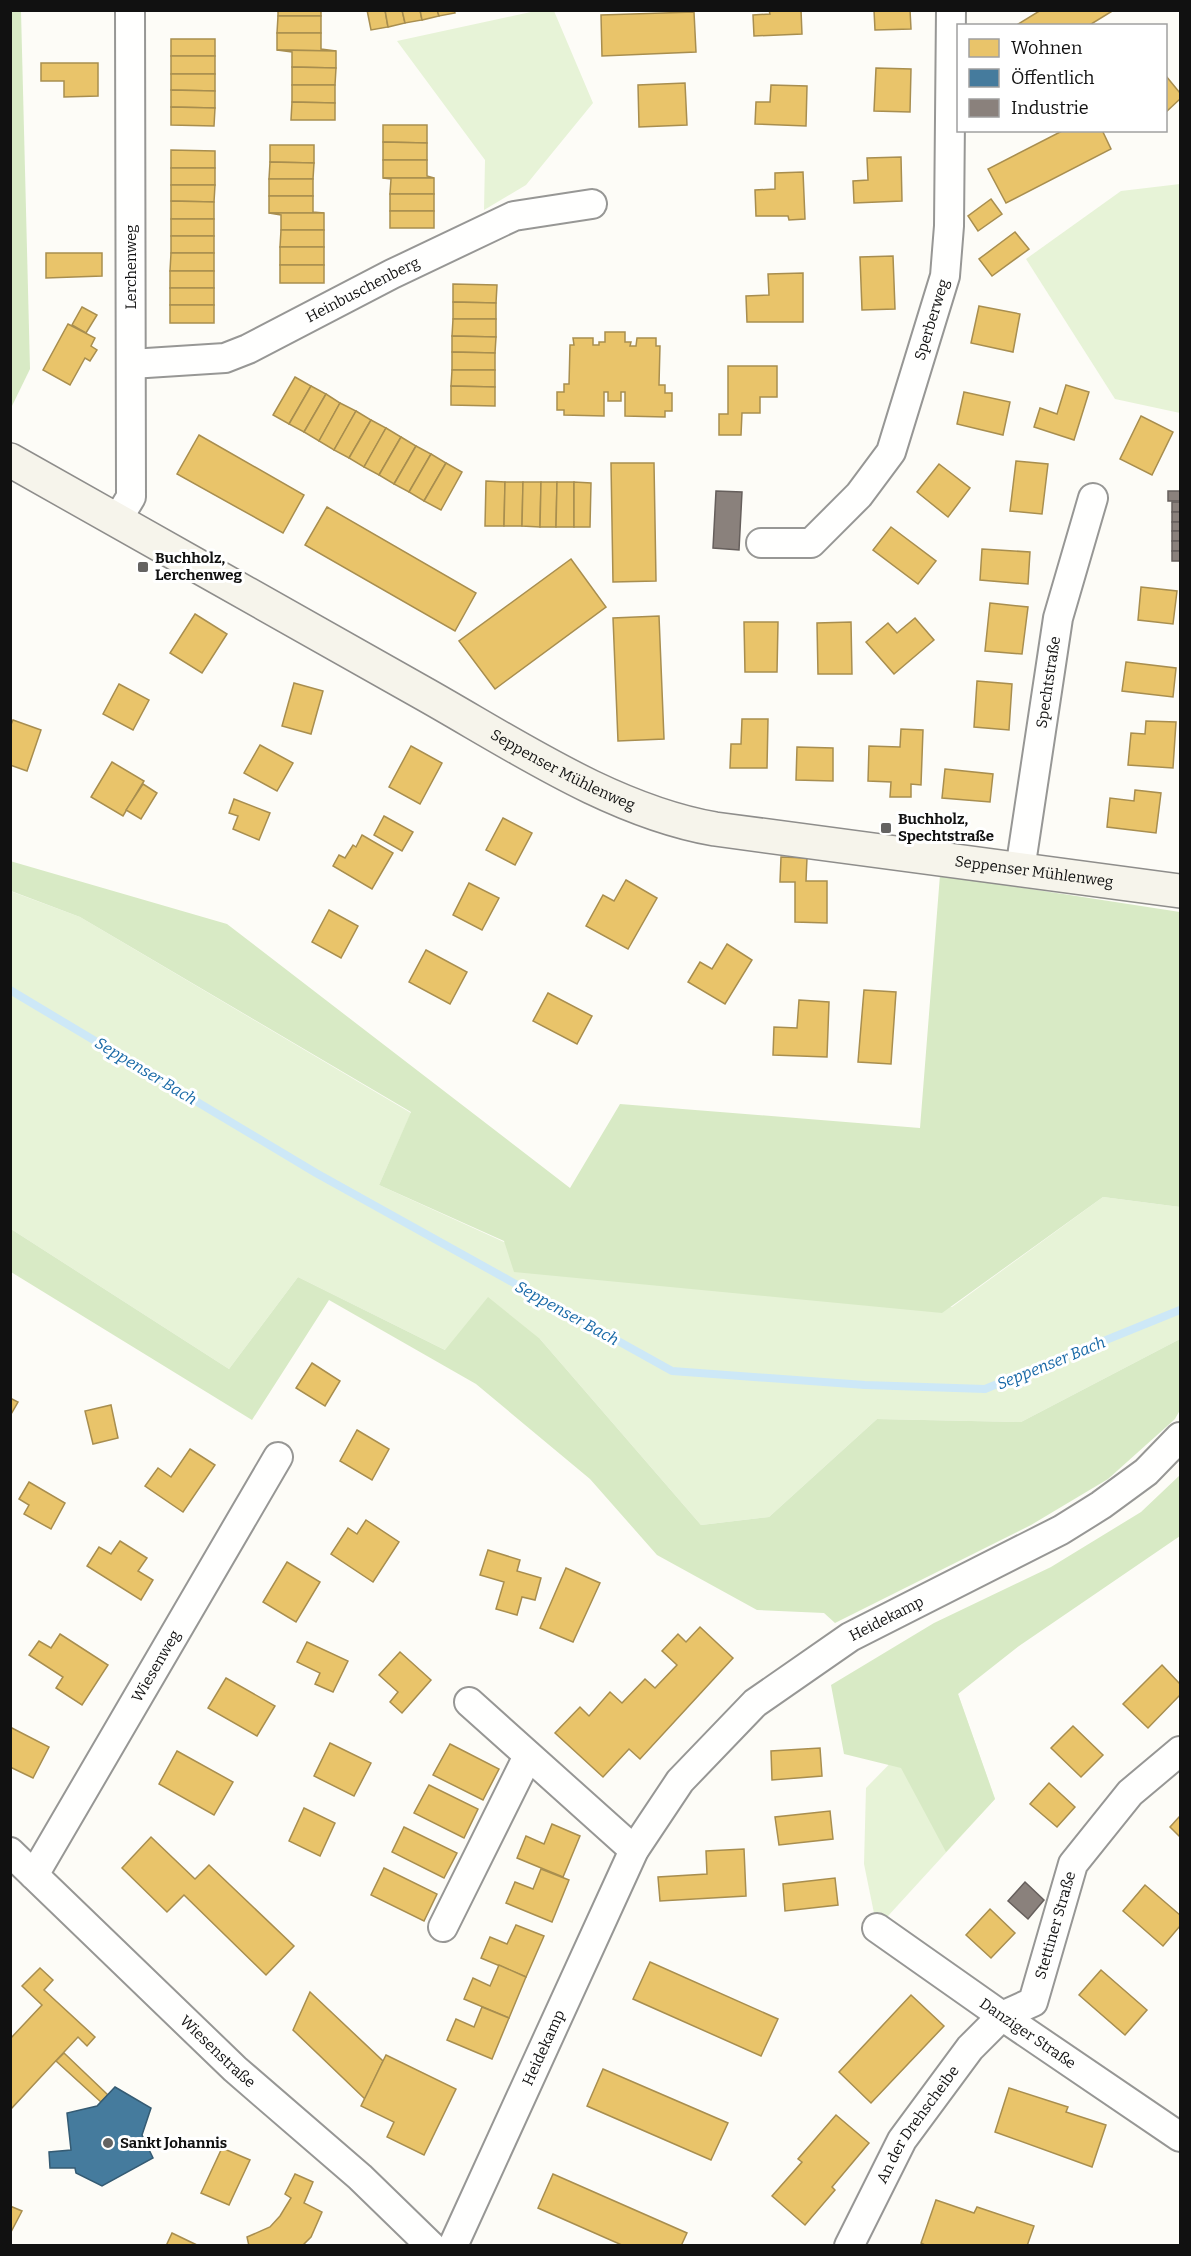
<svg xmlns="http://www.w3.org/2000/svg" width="1191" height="2256" font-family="Bitter,serif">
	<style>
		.green { fill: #e7f3d7 }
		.forest { fill: #d8eac5 }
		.homes { fill: #e9c46a; stroke: #a88e4f; stroke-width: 1.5 }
		.public { fill: #457b9d; stroke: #355b73; stroke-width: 1.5 }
		.industry { fill: #8a817c; stroke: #665f5c; stroke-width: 1.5 }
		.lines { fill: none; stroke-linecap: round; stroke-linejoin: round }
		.stream { stroke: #cde8f7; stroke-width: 8 }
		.street-casing { stroke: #979795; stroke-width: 32 }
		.secondary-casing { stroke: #8e8d8b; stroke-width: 36 }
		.street { stroke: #fffffe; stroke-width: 28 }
		.secondary { stroke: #f6f4eb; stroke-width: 33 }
		.poi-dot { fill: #646362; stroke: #fff; stroke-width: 2 }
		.labels { text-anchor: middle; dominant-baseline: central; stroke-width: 6; stroke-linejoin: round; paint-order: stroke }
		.street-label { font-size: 15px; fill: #111; stroke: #fff }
		.poi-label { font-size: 15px; font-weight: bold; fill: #111; stroke: #fff; text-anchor: start }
		.water-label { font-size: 16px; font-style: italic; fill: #1768a6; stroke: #fff }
	</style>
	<rect width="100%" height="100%" fill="#fdfcf7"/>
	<g class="green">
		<polygon points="540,10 554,11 593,103 526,185 484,210 485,160 397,41"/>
		<polygon points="1180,184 1180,413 1115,399 1026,259 1121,191"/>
		<polygon points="10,891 80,917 411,1113 379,1185 504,1242 952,1307 1103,1197 1180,1207 1180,1339 1021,1422 877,1419 769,1517 701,1525 540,1339 445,1350 298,1277 229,1369 11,1229"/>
		<polygon points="958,1694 995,1799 877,1928 864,1864 866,1788"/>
	</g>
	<g class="forest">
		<polygon points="21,11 30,369 11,408 10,11"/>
		<polygon points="10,861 227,924 570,1188 620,1104 920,1128 940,875 1180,912 1180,1207 1103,1197 942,1313 514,1272 504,1241 379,1185 411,1112 80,917 11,891"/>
		<polygon points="11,1229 229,1369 298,1277 445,1350 488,1297 540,1339 701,1525 769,1517 877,1419 1021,1422 1180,1339 1180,1410 1175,1419 1108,1479 1031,1525 835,1623 824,1613 757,1610 657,1555 590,1479 476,1384 329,1300 252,1420 11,1272"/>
		<polygon points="1180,1475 1180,1536 1019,1646 958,1694 995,1799 946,1852 901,1768 844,1754 831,1685 934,1623 1051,1567 1141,1512"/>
	</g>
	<g class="homes">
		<rect x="278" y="10" width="43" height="6"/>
		<polygon points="367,10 385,10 388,27 371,30"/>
		<polygon points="385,10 402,10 405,23 388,27"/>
		<polygon points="402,10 420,10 422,20 405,23"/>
		<polygon points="420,10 437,10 439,16 422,20"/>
		<polygon points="437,10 454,10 455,13 439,16"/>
		<polygon points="769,10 801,10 802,34 754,36 753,15 770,14"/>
		<polygon points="874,10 910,10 911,29 875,30"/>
		<polygon points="1041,10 1114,10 1088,26 1015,26"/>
		<polygon points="694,12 696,52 602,56 601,15"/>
		<polygon points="278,16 321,16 321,33 277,33"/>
		<polygon points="277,33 321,33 321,49 336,51 277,50"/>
		<rect x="171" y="39" width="44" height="17"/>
		<polygon points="277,50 336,51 336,68 292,67 292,52"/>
		<rect x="171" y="56" width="44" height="18"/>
		<polygon points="41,63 98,63 98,96 64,97 64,81 41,81"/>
		<polygon points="292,67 336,68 335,85 292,85"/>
		<polygon points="876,68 911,69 910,112 874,111"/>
		<polygon points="171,74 215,74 215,91 171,90"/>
		<polygon points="1166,76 1180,93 1180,99 1166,112"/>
		<polygon points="685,83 687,125 639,127 638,85"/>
		<polygon points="292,85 335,85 335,103 292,102"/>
		<polygon points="771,85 807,86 806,126 755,124 756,102 770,102"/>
		<polygon points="171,90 215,91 215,108 171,107"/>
		<polygon points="292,102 335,103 335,120 291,120"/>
		<polygon points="171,107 215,108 214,126 171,125"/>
		<polygon points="383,125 427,125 427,143 383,142"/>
		<polygon points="1064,130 1102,130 1111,149 1006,203 988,169"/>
		<polygon points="383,142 427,143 427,160 383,160"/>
		<polygon points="270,145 314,145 314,163 270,162"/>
		<polygon points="171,150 215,151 215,168 171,168"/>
		<polygon points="901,157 902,201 854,203 853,181 868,180 867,158"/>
		<polygon points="383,160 427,160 427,176 434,178 383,178"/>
		<polygon points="270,162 314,163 313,179 269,179"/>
		<rect x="171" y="168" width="44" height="17"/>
		<polygon points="803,172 805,219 789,220 788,216 756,216 755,190 775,189 775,173"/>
		<polygon points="383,178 434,178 434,194 390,194 391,179"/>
		<rect x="269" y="179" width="44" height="17"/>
		<polygon points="171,185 215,185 214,202 171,201"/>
		<rect x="390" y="194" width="44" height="17"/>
		<polygon points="269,196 313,196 313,212 324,213 269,213"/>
		<polygon points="991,199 1002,214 978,231 968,216"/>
		<polygon points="171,201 214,202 214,219 171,219"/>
		<rect x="390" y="211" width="44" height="17"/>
		<polygon points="269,213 324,213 324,230 281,230 281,215"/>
		<rect x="171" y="219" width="43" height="17"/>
		<polygon points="281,230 324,230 324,247 280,247"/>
		<polygon points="1015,232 1029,249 992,276 979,259"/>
		<rect x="171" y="236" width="43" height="17"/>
		<rect x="280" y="247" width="44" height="18"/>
		<polygon points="46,253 102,253 102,276 46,278"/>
		<polygon points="171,253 214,253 214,271 170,271"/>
		<polygon points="893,256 895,309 862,310 860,257"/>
		<rect x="280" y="265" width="44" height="18"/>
		<rect x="170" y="271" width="44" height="17"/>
		<polygon points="803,273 803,322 747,322 746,296 769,295 768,274"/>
		<polygon points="453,284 497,285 496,303 453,302"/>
		<rect x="170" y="288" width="44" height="17"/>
		<polygon points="453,302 496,303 496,319 453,319"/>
		<rect x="170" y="305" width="44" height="18"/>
		<polygon points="979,306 1020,314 1013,352 971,343"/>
		<polygon points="82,307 97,315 86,333 72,325"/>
		<polygon points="453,319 496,319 496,337 452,336"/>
		<polygon points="68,324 95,338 91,346 97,350 90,361 85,358 70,385 43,370"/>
		<polygon points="605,332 625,332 625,342 631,342 630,346 636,346 637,338 656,338 656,346 660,346 659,385 665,385 665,393 672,393 672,411 665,411 665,417 625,416 625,392 621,392 621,401 608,401 608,392 604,392 604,416 564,415 564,410 557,410 557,392 564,392 564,384 569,384 570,345 574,345 573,338 593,338 593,345 599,345 599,342 605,342"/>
		<polygon points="452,336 496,337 495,353 452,352"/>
		<polygon points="452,352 495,353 495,370 452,370"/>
		<polygon points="728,366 777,366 777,397 760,397 760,413 742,413 741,435 719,435 719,414 728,414"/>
		<polygon points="452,370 495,370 495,387 451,386"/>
		<polygon points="295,377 311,386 289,424 273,415"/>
		<polygon points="1066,385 1089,392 1074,440 1034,427 1040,408 1057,414"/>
		<polygon points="311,386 326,394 304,432 289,424"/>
		<polygon points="451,386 495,387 495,406 451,405"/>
		<polygon points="964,392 1010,402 1003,435 957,424"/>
		<polygon points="326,394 340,403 319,441 304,432"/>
		<polygon points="340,403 356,411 334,450 319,441"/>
		<polygon points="356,411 371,420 349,458 334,450"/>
		<polygon points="1141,416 1173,432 1152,475 1120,459"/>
		<polygon points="371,420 386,428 364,467 349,458"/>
		<polygon points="386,428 401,437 379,475 364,467"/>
		<polygon points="199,435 304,495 283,533 177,474"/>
		<polygon points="401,437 416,446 394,484 379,475"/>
		<polygon points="416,446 431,454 409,492 394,484"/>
		<polygon points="431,454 446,463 424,501 409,492"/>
		<polygon points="1016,461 1048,464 1042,514 1010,511"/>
		<polygon points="446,463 462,472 441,510 424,501"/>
		<polygon points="611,463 654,463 656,581 613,582"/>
		<polygon points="939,464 970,488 948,517 917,492"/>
		<polygon points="486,481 505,482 504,526 485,526"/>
		<polygon points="505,482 523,482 522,526 504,526"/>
		<polygon points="523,482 541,482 540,527 522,526"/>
		<polygon points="541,482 557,482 556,527 540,527"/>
		<polygon points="557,482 574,482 574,527 556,527"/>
		<polygon points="574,482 591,483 590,527 574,527"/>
		<polygon points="327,507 476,593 455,631 305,545"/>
		<polygon points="891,527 936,561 918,584 873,550"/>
		<polygon points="982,549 1030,552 1028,584 980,580"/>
		<polygon points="571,559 606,607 495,689 459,641"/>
		<polygon points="1141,587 1177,591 1173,624 1138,620"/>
		<polygon points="990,603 1028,607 1022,654 985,651"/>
		<polygon points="195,614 227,634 202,673 170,653"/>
		<polygon points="659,616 664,739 618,741 613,618"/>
		<polygon points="915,618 934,640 894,674 866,642 888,623 897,633"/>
		<polygon points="744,622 778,622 777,672 745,672"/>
		<polygon points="851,622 852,674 818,674 817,623"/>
		<polygon points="1126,662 1176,668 1173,697 1122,691"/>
		<polygon points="977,681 1012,684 1009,730 974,727"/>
		<polygon points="294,683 323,691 311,734 282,726"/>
		<polygon points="119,684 149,700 133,730 103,714"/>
		<polygon points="742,719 768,719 767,768 730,768 731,744 741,744"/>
		<polygon points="13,720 41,730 27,771 10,765 10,727"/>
		<polygon points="1146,721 1176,722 1173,768 1128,765 1131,733 1145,734"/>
		<polygon points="901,729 923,730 921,785 911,784 911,797 890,797 891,782 868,781 869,746 900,747"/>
		<polygon points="260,745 293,763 277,791 244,773"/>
		<polygon points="411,746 442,763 420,804 389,787"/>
		<polygon points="797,747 833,748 833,781 796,780"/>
		<polygon points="112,762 144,781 123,816 91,797"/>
		<polygon points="945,769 993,774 990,802 942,798"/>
		<polygon points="143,784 157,793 141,819 126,810"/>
		<polygon points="1135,790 1161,793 1156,833 1107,827 1110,798 1134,801"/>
		<polygon points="234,799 270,813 259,840 233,829 238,816 229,813"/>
		<polygon points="384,816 413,832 402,851 374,835"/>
		<polygon points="503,818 532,833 515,865 486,850"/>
		<polygon points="362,835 393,853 372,889 333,866 339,855 345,858 353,845 356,847"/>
		<polygon points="781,857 807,858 806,881 827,881 827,923 795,922 795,882 780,882"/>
		<polygon points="626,880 657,898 628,949 586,926 603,895 614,901"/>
		<polygon points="469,883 499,898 482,930 453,915"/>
		<polygon points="329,910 358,926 341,958 312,942"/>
		<polygon points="727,944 752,960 725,1004 688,982 700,962 712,969"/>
		<polygon points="426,950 467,972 450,1004 409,982"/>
		<polygon points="864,990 896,992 891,1064 858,1062"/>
		<polygon points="548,993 592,1016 577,1044 533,1021"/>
		<polygon points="799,1000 829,1002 827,1057 773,1055 774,1027 797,1028"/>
		<polygon points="312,1363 340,1381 325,1406 296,1388"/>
		<polygon points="10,1398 18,1402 10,1416"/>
		<polygon points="111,1405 118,1438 93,1444 85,1411"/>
		<polygon points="357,1430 389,1449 372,1480 340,1461"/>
		<polygon points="190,1449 215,1465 183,1512 145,1486 158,1468 171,1477"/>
		<polygon points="29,1482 65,1503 51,1529 24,1514 29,1505 19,1499"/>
		<polygon points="366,1520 399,1542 373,1582 331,1554 348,1528 357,1534"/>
		<polygon points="120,1541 147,1558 138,1571 153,1580 141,1600 87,1566 99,1547 111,1554"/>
		<polygon points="488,1550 520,1560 517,1571 541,1578 535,1600 522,1597 517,1615 496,1609 504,1582 480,1575"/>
		<polygon points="287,1562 320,1582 296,1622 263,1602"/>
		<polygon points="566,1568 600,1583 573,1642 540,1628"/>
		<polygon points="700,1627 733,1658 640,1759 629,1749 603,1777 555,1733 580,1707 589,1716 610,1692 622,1703 645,1679 655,1688 677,1665 662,1651 678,1634 686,1642"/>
		<polygon points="60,1634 108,1665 82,1705 56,1688 63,1677 29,1655 39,1641 51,1648"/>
		<polygon points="307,1642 348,1661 333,1692 315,1684 320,1673 297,1662"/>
		<polygon points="400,1652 431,1680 402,1713 390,1702 398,1692 379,1675"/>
		<polygon points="1162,1665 1180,1684 1180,1695 1148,1728 1123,1704"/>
		<polygon points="226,1678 275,1706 257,1736 208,1708"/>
		<polygon points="1073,1726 1103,1755 1081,1777 1051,1748"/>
		<polygon points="10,1727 49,1747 33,1778 10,1767"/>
		<polygon points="330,1743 371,1763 354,1796 314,1776"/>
		<polygon points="450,1744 499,1769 483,1800 433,1775"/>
		<polygon points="820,1748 822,1776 772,1780 771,1751"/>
		<polygon points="177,1751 233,1782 214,1815 159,1784"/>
		<polygon points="1049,1783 1075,1807 1057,1827 1030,1804"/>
		<polygon points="429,1785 478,1809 464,1838 414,1813"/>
		<polygon points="304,1808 335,1823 320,1856 289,1841"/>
		<polygon points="830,1811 833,1839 779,1845 775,1817"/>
		<polygon points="1180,1816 1180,1837 1170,1827"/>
		<polygon points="552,1824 580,1836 563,1877 517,1858 526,1836 544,1844"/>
		<polygon points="404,1827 457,1853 444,1878 392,1852"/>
		<polygon points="151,1837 195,1879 209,1865 294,1946 266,1975 184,1895 167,1912 122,1868"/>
		<polygon points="744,1849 746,1896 660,1901 658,1877 707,1874 706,1851"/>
		<polygon points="384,1868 437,1894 424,1921 371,1895"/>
		<polygon points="541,1869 569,1880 552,1922 506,1903 515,1882 533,1889"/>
		<polygon points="835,1878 838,1905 785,1911 783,1884"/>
		<polygon points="1145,1885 1180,1915 1180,1926 1163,1946 1123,1911"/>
		<polygon points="990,1909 1015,1933 991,1958 966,1935"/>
		<polygon points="516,1925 544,1936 526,1977 481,1958 490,1937 507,1944"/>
		<polygon points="650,1962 778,2019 761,2056 633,1999"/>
		<polygon points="499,1965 526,1977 509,2018 464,1999 473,1978 490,1986"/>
		<polygon points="40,1968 53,1980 44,1990 95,2037 87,2046 78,2037 10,2110 10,2039 42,2005 22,1986"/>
		<polygon points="1101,1970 1147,2010 1125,2035 1079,1995"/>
		<polygon points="310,1992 383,2061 365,2099 293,2030"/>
		<polygon points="911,1995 944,2026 871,2103 839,2072"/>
		<polygon points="482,2007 509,2018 492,2059 447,2040 456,2019 474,2027"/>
		<polygon points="64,2053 108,2095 101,2102 56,2061"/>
		<polygon points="386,2055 456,2089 424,2155 387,2137 394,2122 361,2106"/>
		<polygon points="603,2069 728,2123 711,2160 587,2106"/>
		<polygon points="1009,2088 1068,2107 1066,2112 1106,2125 1092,2167 995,2132"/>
		<polygon points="836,2115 869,2143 832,2187 835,2190 805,2225 772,2196 802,2162 798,2159"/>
		<polygon points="222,2148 250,2160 229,2205 201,2193"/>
		<polygon points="295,2174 313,2182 304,2203 322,2212 311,2237 302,2246 249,2246 247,2237 270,2227 280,2216 291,2198 285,2194"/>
		<polygon points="553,2174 687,2233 681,2246 624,2246 538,2208"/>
		<polygon points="936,2200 974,2213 977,2207 1034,2226 1027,2246 927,2246 921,2243"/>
		<polygon points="10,2206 22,2211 10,2234"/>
		<polygon points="172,2233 199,2246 166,2246"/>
	</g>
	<polygon class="public" points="115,2087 151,2108 142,2135 153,2158 102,2186 76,2173 75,2168 50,2168 49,2152 71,2150 67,2113 97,2106"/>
	<g class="industry">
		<polygon points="716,491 742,492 739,550 713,548"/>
		<rect x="1168" y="491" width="12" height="10"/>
		<rect x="1172" y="502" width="8" height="10"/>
		<rect x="1172" y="512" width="8" height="10"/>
		<rect x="1172" y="522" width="8" height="9"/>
		<rect x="1172" y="531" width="8" height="10"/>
		<rect x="1172" y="541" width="8" height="10"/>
		<rect x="1172" y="551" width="8" height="10"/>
		<polygon points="1025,1882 1044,1900 1028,1919 1008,1901"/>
	</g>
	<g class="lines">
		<polyline class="stream" points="10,990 316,1173 672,1371 865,1385 985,1389 1180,1310"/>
		<defs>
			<g id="street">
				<path id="s1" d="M131 364 225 358 248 349 392 274 514 216 592 204"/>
				<polyline points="117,520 131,497 130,10"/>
				<path id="s2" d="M761 543H811L859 495 891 452 945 276 949 226 951 10"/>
				<path id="s3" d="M1020 870 1058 618 1093 498"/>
				<polyline points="469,1702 634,1850"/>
				<path id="s4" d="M10 1852 235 2069 360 2177 431 2246"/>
				<path id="s5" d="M34 1875 278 1457"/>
				<polyline points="443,1927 528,1756"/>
				<path id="s6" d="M877 1928 1002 2016 1180 2137"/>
				<path id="s7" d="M453 2246 634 1850 680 1781 755 1703 850 1637 1061 1530 1101 1505 1146 1472 1180 1437"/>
				<path id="s8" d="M849 2246 902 2140 970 2048 1002 2016 1033 2002 1073 1864 1130 1793 1180 1751"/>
			</g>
			<g id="secondary">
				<path id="s9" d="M10 460C147 537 284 615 421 692 512 743 611 811 715 829L1180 891"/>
			</g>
		</defs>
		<use href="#street" class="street-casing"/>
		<use href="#secondary" class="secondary-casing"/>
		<use href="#street" class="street"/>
		<use href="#secondary" class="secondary"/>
	</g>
	<g class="poi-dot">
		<rect x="137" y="561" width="12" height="12" rx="3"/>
		<rect x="880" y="822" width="12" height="12" rx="3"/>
		<circle cx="108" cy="2143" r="6"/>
	</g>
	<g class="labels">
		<g class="street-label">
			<text transform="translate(131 267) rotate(-90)">Lerchenweg</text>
			<text stroke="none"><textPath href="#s1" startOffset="248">Heinbuschenberg</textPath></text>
			<text stroke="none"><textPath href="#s2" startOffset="310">Sperberweg</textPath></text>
			<text stroke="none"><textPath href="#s3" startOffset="190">Spechtstraße</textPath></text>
			<text stroke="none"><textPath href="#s9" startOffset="634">Seppenser Mühlenweg</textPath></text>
			<text stroke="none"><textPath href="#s9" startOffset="1120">Seppenser Mühlenweg</textPath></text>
			<text stroke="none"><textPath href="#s7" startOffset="783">Heidekamp</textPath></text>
			<text stroke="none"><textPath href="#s5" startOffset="242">Wiesenweg</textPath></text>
			<text stroke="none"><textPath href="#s8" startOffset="392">Stettiner Straße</textPath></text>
			<text stroke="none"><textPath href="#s6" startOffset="184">Danziger Straße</textPath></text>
			<text stroke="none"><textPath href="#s7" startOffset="218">Heidekamp</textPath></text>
			<text stroke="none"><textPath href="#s4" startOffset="288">Wiesenstraße</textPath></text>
			<text stroke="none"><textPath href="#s8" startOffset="140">An der Drehscheibe</textPath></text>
		</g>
		<g class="poi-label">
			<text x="155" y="558">Buchholz,<tspan x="155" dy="17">Lerchenweg</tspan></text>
			<text x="898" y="819">Buchholz,<tspan x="898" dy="17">Spechtstraße</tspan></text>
			<text x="120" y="2143">Sankt Johannis</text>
		</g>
		<g class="water-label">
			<text transform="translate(146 1071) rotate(31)">Seppenser Bach</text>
			<text transform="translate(567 1313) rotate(29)">Seppenser Bach</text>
			<text transform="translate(1051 1363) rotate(-22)">Seppenser Bach</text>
		</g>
	</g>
	<rect width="1191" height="2256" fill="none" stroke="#111111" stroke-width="24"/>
	<rect x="957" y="24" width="210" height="108" fill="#ffffff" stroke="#a0a0a0" stroke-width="1.5"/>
	<rect x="969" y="39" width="30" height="18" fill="#e9c46a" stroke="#a0a0a0" stroke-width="1.5"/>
	<text x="1011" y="54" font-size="18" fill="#111111">Wohnen</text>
	<rect x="969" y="69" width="30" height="18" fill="#457b9d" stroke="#a0a0a0" stroke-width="1.5"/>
	<text x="1011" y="84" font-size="18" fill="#111111">Öffentlich</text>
	<rect x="969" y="99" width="30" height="18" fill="#8a817c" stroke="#a0a0a0" stroke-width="1.5"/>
	<text x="1011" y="114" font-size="18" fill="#111111">Industrie</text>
</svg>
